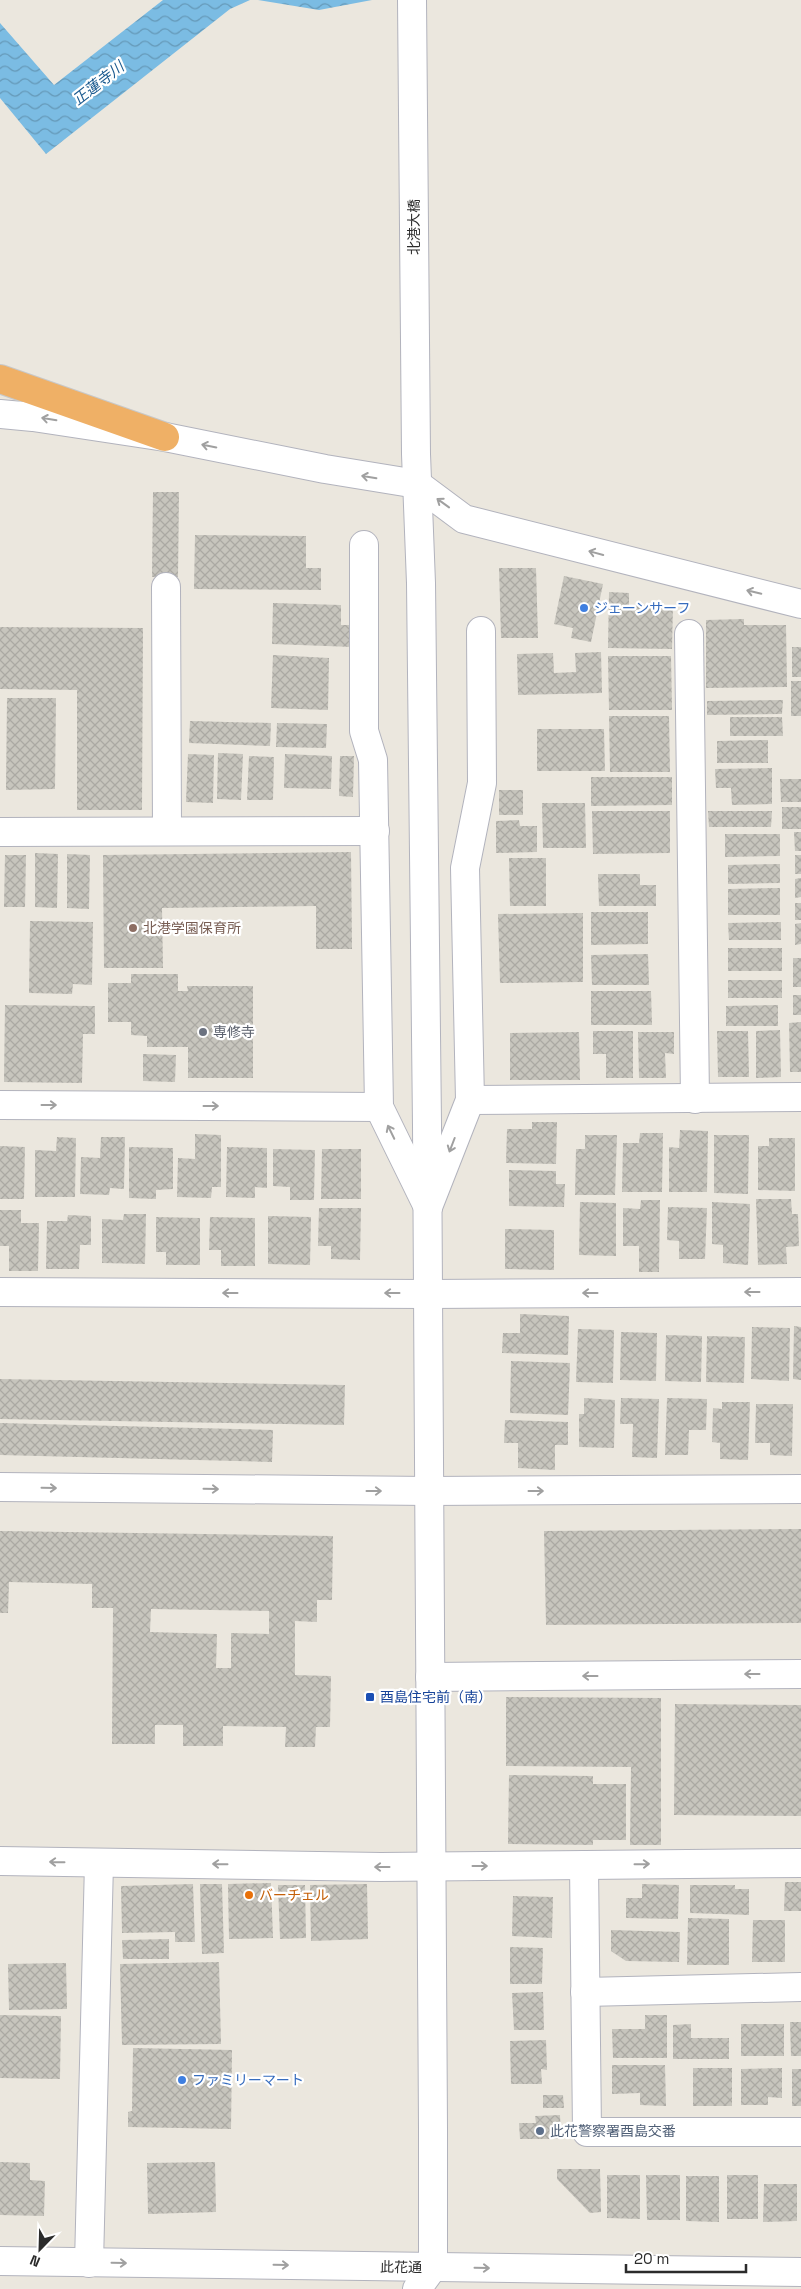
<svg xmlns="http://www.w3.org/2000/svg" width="801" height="2289" font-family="'Space Grotesk','Noto Sans JP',sans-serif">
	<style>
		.water { fill: url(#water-waves) }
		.building { fill: url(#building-cross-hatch); fill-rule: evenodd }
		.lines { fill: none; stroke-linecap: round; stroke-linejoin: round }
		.street-casing { stroke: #b2b3bd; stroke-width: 30 }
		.secondary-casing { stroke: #b2b3bd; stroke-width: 30 }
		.highway-casing { stroke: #c8c8c8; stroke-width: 30 }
		.street { stroke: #fff; stroke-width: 28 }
		.secondary { stroke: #fff; stroke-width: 28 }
		.highway { stroke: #efb066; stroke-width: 28 }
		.oneway { stroke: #a0a0a0 }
		.shop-dot { fill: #3f7fe0; stroke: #fff; stroke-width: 2 }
		.education-dot { fill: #8d6e63; stroke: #fff; stroke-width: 2 }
		.worship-dot { fill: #6b7280; stroke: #fff; stroke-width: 2 }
		.transit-dot { fill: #1a4fb4; stroke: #fff; stroke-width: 2 }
		.food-dot { fill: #e8710a; stroke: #fff; stroke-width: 2 }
		.service-dot { fill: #5c6f8a; stroke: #fff; stroke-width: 2 }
		.labels { text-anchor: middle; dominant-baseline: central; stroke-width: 4.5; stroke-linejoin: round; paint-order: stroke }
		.street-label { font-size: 14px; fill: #2b2b2b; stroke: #fff }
		.shop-label { font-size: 14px; fill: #366cbe; stroke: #fff; text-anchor: start }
		.education-label { font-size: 14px; fill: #785e54; stroke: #fff; text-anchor: start }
		.worship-label { font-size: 14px; fill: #5b616d; stroke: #fff; text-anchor: start }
		.transit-label { font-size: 14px; fill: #164399; stroke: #fff; text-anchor: start }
		.food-label { font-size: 14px; fill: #c56008; stroke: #fff; text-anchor: start }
		.service-label { font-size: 14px; fill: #4e5e75; stroke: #fff; text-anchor: start }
		.water-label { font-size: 15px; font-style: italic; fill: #1a5a8f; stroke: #fff }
	</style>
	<defs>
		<pattern id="water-waves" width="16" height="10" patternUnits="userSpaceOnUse" patternTransform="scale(1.25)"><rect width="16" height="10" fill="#7bbce3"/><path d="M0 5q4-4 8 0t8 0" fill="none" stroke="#6599b8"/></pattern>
		<pattern id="building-cross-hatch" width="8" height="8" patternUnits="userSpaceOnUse" patternTransform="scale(1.25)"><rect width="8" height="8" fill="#c7c5bd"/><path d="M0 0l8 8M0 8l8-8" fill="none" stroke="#aba9a3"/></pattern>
	</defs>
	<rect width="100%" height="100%" fill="#ebe7de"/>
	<g class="water">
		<polygon points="163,0 250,0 230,9 46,154 0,98 0,23 54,85"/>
		<polygon points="258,0 372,0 319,10"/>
	</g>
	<g class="building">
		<polygon points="153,492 179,492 178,577 152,577"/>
		<polygon points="195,535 306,536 306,568 321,568 321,590 194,589"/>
		<polygon points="499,568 536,568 538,638 501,638"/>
		<polygon points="564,576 603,584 591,642 571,638 573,628 554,624"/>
		<polygon points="609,592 629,593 629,605 673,606 672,649 608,648"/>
		<polygon points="273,603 341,605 341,625 354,625 353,647 272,644"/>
		<polygon points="744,619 744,625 786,625 787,687 706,688 706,620"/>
		<polygon points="0,627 143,628 142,810 77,810 77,690 0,689"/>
		<rect x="792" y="647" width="9" height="30"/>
		<polygon points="601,652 602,693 518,695 517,654 553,653 554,673 576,672 575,653"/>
		<polygon points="273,655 329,658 328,710 271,708"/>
		<polygon points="608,656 671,656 672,710 609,710"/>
		<rect x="791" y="681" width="10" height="35"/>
		<polygon points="7,698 56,698 55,789 6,790"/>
		<polygon points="783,700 782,714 707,715 707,701"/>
		<polygon points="609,716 669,716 670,772 610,772"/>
		<polygon points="730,717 782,717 783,736 730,736"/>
		<polygon points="190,721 271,723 270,746 189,743"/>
		<polygon points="277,723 327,724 326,748 276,747"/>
		<polygon points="537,729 604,729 605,771 537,771"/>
		<polygon points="768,740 768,763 717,763 717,741"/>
		<polygon points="218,753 243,754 241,800 217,799"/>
		<polygon points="188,754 214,755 213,803 186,802"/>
		<polygon points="285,754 332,756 331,789 284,788"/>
		<polygon points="249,756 274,757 273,800 247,800"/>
		<polygon points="340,756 354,756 353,797 339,796"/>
		<polygon points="772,768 772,804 732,805 731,788 716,788 715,769"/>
		<polygon points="591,777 672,777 672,805 591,806"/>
		<polygon points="780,779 801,779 801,802 781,802"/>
		<rect x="499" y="790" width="24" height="25"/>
		<polygon points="542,803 585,803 586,848 543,848"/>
		<rect x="782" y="807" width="19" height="22"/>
		<polygon points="592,811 670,811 670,853 593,854"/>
		<polygon points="708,811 772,811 771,827 709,827"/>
		<polygon points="519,820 520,826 537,826 537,852 496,853 496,821"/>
		<polygon points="794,832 801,832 801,851 795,851"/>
		<polygon points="725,834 780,834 780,856 725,857"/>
		<polygon points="351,852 352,949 316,949 316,906 162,908 163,968 104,968 103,855"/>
		<polygon points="35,853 58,854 57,908 35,907"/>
		<polygon points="67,854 90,855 89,909 67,908"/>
		<polygon points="5,855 26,855 25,907 4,907"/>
		<rect x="795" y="855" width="6" height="19"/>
		<polygon points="509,858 546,858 546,906 510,906"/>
		<polygon points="780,864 780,883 728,884 728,865"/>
		<polygon points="598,874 640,874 640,885 656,885 656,906 599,906"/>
		<polygon points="801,878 801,897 795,898 795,879"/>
		<polygon points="780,888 780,915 728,915 728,889"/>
		<rect x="795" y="903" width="6" height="17"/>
		<polygon points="591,912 648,912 648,944 591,945"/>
		<polygon points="583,913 583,982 500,983 498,914"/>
		<polygon points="30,921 93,922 92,985 73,984 72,994 29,993"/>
		<polygon points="781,922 781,940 729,940 728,923"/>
		<polygon points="801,923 801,944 795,945 795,924"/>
		<rect x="728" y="948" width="54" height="23"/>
		<polygon points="648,954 649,985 592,985 591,955"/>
		<rect x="793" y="958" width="8" height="29"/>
		<polygon points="131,974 178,974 178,991 188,991 187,986 253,986 253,1078 188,1078 188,1047 147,1047 147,1036 131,1035 131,1022 108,1022 108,983 131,983"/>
		<rect x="728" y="980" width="54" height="18"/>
		<polygon points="591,991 651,991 652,1025 591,1025"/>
		<rect x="793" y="995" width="8" height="20"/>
		<polygon points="5,1005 95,1006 95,1034 83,1034 82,1083 4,1082"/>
		<polygon points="778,1005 778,1026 726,1026 726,1006"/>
		<polygon points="801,1022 801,1072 790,1072 789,1023"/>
		<polygon points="780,1030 781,1077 756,1078 756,1031"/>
		<polygon points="593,1031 633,1031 633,1078 606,1078 606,1054 593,1054"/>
		<polygon points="717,1031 748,1031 749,1077 718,1077"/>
		<polygon points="579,1032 580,1080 510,1080 510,1033"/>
		<polygon points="638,1032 674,1032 674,1054 665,1053 666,1078 639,1078"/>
		<polygon points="143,1054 176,1055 175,1082 143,1081"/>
		<polygon points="532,1122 557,1122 556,1164 506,1163 507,1129 532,1129"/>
		<polygon points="680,1130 708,1131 707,1192 669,1192 669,1147 679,1148"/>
		<polygon points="640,1133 663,1133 662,1192 622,1192 623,1143 639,1143"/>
		<polygon points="195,1134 221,1135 221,1187 212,1187 211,1198 177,1197 178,1158 195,1159"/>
		<polygon points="585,1135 617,1135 615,1195 575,1195 576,1149 585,1149"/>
		<polygon points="714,1135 749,1135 748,1194 714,1193"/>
		<polygon points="57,1137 76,1138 75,1197 35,1197 35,1150 56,1151"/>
		<polygon points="101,1137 125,1137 124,1189 110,1188 109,1195 80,1194 81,1157 100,1158"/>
		<polygon points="769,1138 795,1138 795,1191 758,1190 758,1146 769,1146"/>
		<polygon points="0,1146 25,1147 24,1199 0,1199"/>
		<polygon points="129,1147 173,1148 173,1189 156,1190 156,1199 129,1198"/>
		<polygon points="227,1147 267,1148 267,1188 255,1187 255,1198 226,1197"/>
		<polygon points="273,1149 315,1150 314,1200 290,1200 290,1187 273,1186"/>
		<polygon points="322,1149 361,1149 361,1199 321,1199"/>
		<polygon points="509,1170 556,1171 556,1184 565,1184 564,1207 509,1206"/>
		<polygon points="756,1199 791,1199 792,1214 798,1214 799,1246 786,1247 787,1264 758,1265"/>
		<polygon points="641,1200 660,1200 659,1272 639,1272 639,1246 623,1246 623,1208 640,1209"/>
		<polygon points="580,1202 616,1203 616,1256 579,1255"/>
		<polygon points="712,1202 750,1204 748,1265 723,1263 723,1245 712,1244"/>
		<polygon points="668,1207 707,1208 705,1259 679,1259 679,1241 667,1240"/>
		<polygon points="319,1208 361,1208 360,1260 331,1259 331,1246 318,1246"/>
		<polygon points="0,1210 21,1210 21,1223 39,1223 38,1271 9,1271 9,1246 0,1246"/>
		<polygon points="124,1214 146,1214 145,1264 102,1263 102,1219 123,1220"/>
		<polygon points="68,1215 91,1216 91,1245 80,1245 79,1269 46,1269 47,1221 67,1221"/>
		<polygon points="268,1216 311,1217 310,1265 268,1264"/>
		<polygon points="156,1217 200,1218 200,1265 166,1265 166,1252 156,1252"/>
		<polygon points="210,1217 255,1218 255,1266 221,1266 221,1250 209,1250"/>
		<polygon points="505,1229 554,1230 554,1270 505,1269"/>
		<polygon points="520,1314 569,1316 568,1355 502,1353 503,1333 520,1333"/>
		<polygon points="794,1326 801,1327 801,1380 793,1379"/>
		<polygon points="752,1327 790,1328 789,1381 751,1379"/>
		<polygon points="578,1329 614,1330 613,1383 576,1382"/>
		<polygon points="621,1332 657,1333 656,1381 620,1380"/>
		<polygon points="666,1335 702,1336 701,1382 665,1381"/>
		<polygon points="707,1336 745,1337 744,1383 706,1382"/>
		<polygon points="511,1361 570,1363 568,1415 510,1413"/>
		<polygon points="0,1379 345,1385 344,1425 0,1419"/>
		<polygon points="584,1398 615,1400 614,1448 579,1447 579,1414 584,1414"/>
		<polygon points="621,1398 659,1399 657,1458 632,1457 633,1424 620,1424"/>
		<polygon points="667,1398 707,1399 706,1430 689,1430 688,1455 665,1455"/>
		<polygon points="722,1402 750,1402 748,1460 720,1459 720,1443 712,1442 713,1408 722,1409"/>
		<polygon points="756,1404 793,1404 792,1456 770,1455 770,1443 755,1443"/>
		<polygon points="505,1420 568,1422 568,1445 555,1445 555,1470 518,1468 518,1443 504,1443"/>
		<polygon points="0,1423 273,1430 272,1462 0,1455"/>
		<polygon points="801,1529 801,1623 546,1625 544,1531"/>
		<path d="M0 1531 333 1536 332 1600H317V1622L295 1621V1675L331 1676 330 1727H316L315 1747H285L286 1727 223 1726V1746H183V1725H155V1744H112L113 1608H92V1584L9 1582 8 1613H0ZM151 1609 269 1611V1634L231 1633V1668H216L217 1634 150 1632Z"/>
		<polygon points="506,1697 661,1698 661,1845 630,1845 631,1767 506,1766"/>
		<polygon points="675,1704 801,1705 801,1816 674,1815"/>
		<polygon points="509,1775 593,1776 593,1784 626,1784 626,1840 593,1840 593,1845 508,1844"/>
		<polygon points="785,1882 801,1882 801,1911 784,1911"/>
		<polygon points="271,1883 273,1938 229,1939 228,1884"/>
		<polygon points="193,1884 195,1942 175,1942 175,1932 122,1933 121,1886"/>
		<polygon points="200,1884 222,1884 224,1953 202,1954"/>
		<polygon points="367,1884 368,1939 311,1941 310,1885"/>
		<polygon points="642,1884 679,1885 678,1919 626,1918 626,1898 642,1898"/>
		<polygon points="278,1885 305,1885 306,1938 280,1939"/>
		<polygon points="690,1885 735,1885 735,1889 749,1889 749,1915 690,1913"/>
		<polygon points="513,1896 553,1897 552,1938 512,1936"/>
		<polygon points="688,1918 729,1919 729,1965 687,1965"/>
		<polygon points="753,1920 785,1920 785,1962 752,1962"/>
		<polygon points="611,1930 680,1932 679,1962 626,1961 611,1951"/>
		<polygon points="169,1939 169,1959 123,1959 122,1940"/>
		<polygon points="510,1947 543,1948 542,1984 510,1984"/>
		<polygon points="219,1962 221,2044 122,2045 120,1964"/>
		<polygon points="66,1963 67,2009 9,2010 8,1964"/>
		<polygon points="543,1992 544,2030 514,2030 512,1993"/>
		<polygon points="0,2015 61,2016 60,2079 0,2078"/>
		<polygon points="645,2015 667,2015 667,2058 613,2058 612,2029 645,2029"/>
		<polygon points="790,2022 801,2022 801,2056 791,2056"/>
		<polygon points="691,2024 691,2038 729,2038 729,2059 673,2059 673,2025"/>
		<rect x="741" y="2024" width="43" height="32"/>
		<polygon points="546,2040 547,2070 541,2069 542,2084 511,2084 510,2041"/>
		<polygon points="133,2048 232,2050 231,2129 128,2127 128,2112 132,2111"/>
		<polygon points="612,2065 665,2065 666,2106 640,2105 640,2093 612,2094"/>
		<rect x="693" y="2068" width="39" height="38"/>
		<polygon points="782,2068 782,2098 768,2097 768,2105 741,2105 741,2069"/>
		<rect x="792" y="2069" width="9" height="37"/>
		<polygon points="543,2095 563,2095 564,2108 543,2108"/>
		<polygon points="560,2115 561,2139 520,2139 519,2123 536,2123 535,2116"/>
		<polygon points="0,2162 30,2163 30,2180 45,2181 44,2216 0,2215"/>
		<polygon points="215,2162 216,2212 148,2214 147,2163"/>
		<polygon points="557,2169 600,2169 601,2212 590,2213 557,2179"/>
		<polygon points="607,2175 640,2175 640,2219 607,2218"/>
		<polygon points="646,2175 680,2175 680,2220 647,2220"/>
		<rect x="727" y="2175" width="31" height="44"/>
		<polygon points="686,2176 719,2176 719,2222 686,2221"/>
		<polygon points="764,2184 797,2184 797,2221 763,2222"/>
	</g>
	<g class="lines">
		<defs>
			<g id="street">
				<polyline points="0,414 33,417 165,437 325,469 417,484 464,519 801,604"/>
				<polyline points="364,545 364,731 373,760 379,1107 428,1207"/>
				<polyline points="166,587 167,831"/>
				<polyline points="689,634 695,1099"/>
				<polyline points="0,832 375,831"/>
				<polyline points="470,1100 801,1097"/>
				<polyline points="0,1105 379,1107"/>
				<polyline points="428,1207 470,1100 465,868 482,783 481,631"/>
				<polyline points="0,1292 428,1294 801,1292"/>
				<polyline points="0,1487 429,1491 801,1489"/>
				<polyline points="430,1677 801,1674"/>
				<polyline points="0,1861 381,1867 801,1863"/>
				<polyline points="584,1865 587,2132 801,2132"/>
				<polyline points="585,1992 801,1987"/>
			</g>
			<g id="secondary">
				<polyline points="412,0 416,454 421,583 427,1125 433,2129 433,2267 417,2289"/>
				<polyline points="0,2261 801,2272"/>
				<polyline points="89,2263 99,1863"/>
			</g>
			<polyline id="highway" points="0,379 165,437"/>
		</defs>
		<use href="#street" class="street-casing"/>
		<use href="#secondary" class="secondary-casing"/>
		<use href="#highway" class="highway-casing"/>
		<use href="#street" class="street"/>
		<use href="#secondary" class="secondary"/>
		<use href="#highway" class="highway"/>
	</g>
	<defs><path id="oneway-shaft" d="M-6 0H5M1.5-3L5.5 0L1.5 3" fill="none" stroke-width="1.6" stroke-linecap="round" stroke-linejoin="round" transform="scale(1.25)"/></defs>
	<g class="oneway">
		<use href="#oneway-shaft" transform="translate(49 419) rotate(-171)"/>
		<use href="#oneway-shaft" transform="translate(209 446) rotate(-169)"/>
		<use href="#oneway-shaft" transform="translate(369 477) rotate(-171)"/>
		<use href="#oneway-shaft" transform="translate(443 503) rotate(-144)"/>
		<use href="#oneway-shaft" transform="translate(596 553) rotate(-165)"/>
		<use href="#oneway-shaft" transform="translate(754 592) rotate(-167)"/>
		<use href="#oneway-shaft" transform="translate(49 1105)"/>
		<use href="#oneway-shaft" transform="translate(211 1106)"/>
		<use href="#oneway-shaft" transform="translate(391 1132) rotate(-116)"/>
		<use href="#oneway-shaft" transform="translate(452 1145) rotate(111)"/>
		<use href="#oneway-shaft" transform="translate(752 1292) rotate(180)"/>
		<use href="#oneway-shaft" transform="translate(230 1293) rotate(-180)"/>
		<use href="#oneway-shaft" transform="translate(392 1293) rotate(-180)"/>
		<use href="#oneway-shaft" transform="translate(590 1293) rotate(180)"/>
		<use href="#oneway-shaft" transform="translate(49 1488) rotate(1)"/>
		<use href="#oneway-shaft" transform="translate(211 1489) rotate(1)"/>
		<use href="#oneway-shaft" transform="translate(374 1491)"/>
		<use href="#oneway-shaft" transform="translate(536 1491)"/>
		<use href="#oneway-shaft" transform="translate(752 1674) rotate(180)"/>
		<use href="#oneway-shaft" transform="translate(590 1676) rotate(180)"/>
		<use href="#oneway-shaft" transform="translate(57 1862) rotate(-179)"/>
		<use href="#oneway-shaft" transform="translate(220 1864) rotate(-179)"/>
		<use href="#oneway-shaft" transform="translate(642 1864) rotate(-1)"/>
		<use href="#oneway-shaft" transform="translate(480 1866)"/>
		<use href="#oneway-shaft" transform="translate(382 1867) rotate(-180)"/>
		<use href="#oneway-shaft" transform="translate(119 2263) rotate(1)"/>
		<use href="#oneway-shaft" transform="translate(281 2265) rotate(1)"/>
		<use href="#oneway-shaft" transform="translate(482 2268) rotate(1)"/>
	</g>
	<g class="shop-dot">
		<circle cx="584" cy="608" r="5"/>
		<circle cx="182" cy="2080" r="5"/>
	</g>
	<circle class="education-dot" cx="133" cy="928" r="5"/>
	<circle class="worship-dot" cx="203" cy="1032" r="5"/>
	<rect class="transit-dot" x="365" y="1692" width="10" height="10" rx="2.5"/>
	<circle class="food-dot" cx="249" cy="1895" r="5"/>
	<circle class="service-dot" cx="540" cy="2131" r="5"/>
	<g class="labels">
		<g class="street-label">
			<text transform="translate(414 227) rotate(-90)">北港大橋</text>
			<text transform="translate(401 2267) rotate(1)">此花通</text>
		</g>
		<g class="shop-label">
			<text x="594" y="608">ジェーンサーフ</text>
			<text x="192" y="2080">ファミリーマート</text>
		</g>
		<g class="education-label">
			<text x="143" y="928">北港学園保育所</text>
		</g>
		<g class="worship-label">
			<text x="213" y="1032">専修寺</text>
		</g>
		<g class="transit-label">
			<text x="380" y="1697">酉島住宅前（南）</text>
		</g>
		<g class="food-label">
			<text x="259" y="1895">バーチェル</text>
		</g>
		<g class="service-label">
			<text x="550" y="2131">此花警察署酉島交番</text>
		</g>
		<g class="water-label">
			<text transform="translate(98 83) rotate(-38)">正蓮寺川</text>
		</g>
	</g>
	<g transform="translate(40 2249) rotate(203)" stroke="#ffffff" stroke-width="4" paint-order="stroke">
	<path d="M0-4L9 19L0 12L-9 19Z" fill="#2b2b2b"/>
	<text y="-8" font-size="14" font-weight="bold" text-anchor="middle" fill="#2b2b2b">N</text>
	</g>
	<path d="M626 2264v8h120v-8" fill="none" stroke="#2b2b2b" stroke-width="2.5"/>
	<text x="634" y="2264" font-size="15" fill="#2b2b2b" stroke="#ffffff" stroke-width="4" paint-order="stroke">20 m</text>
</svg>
